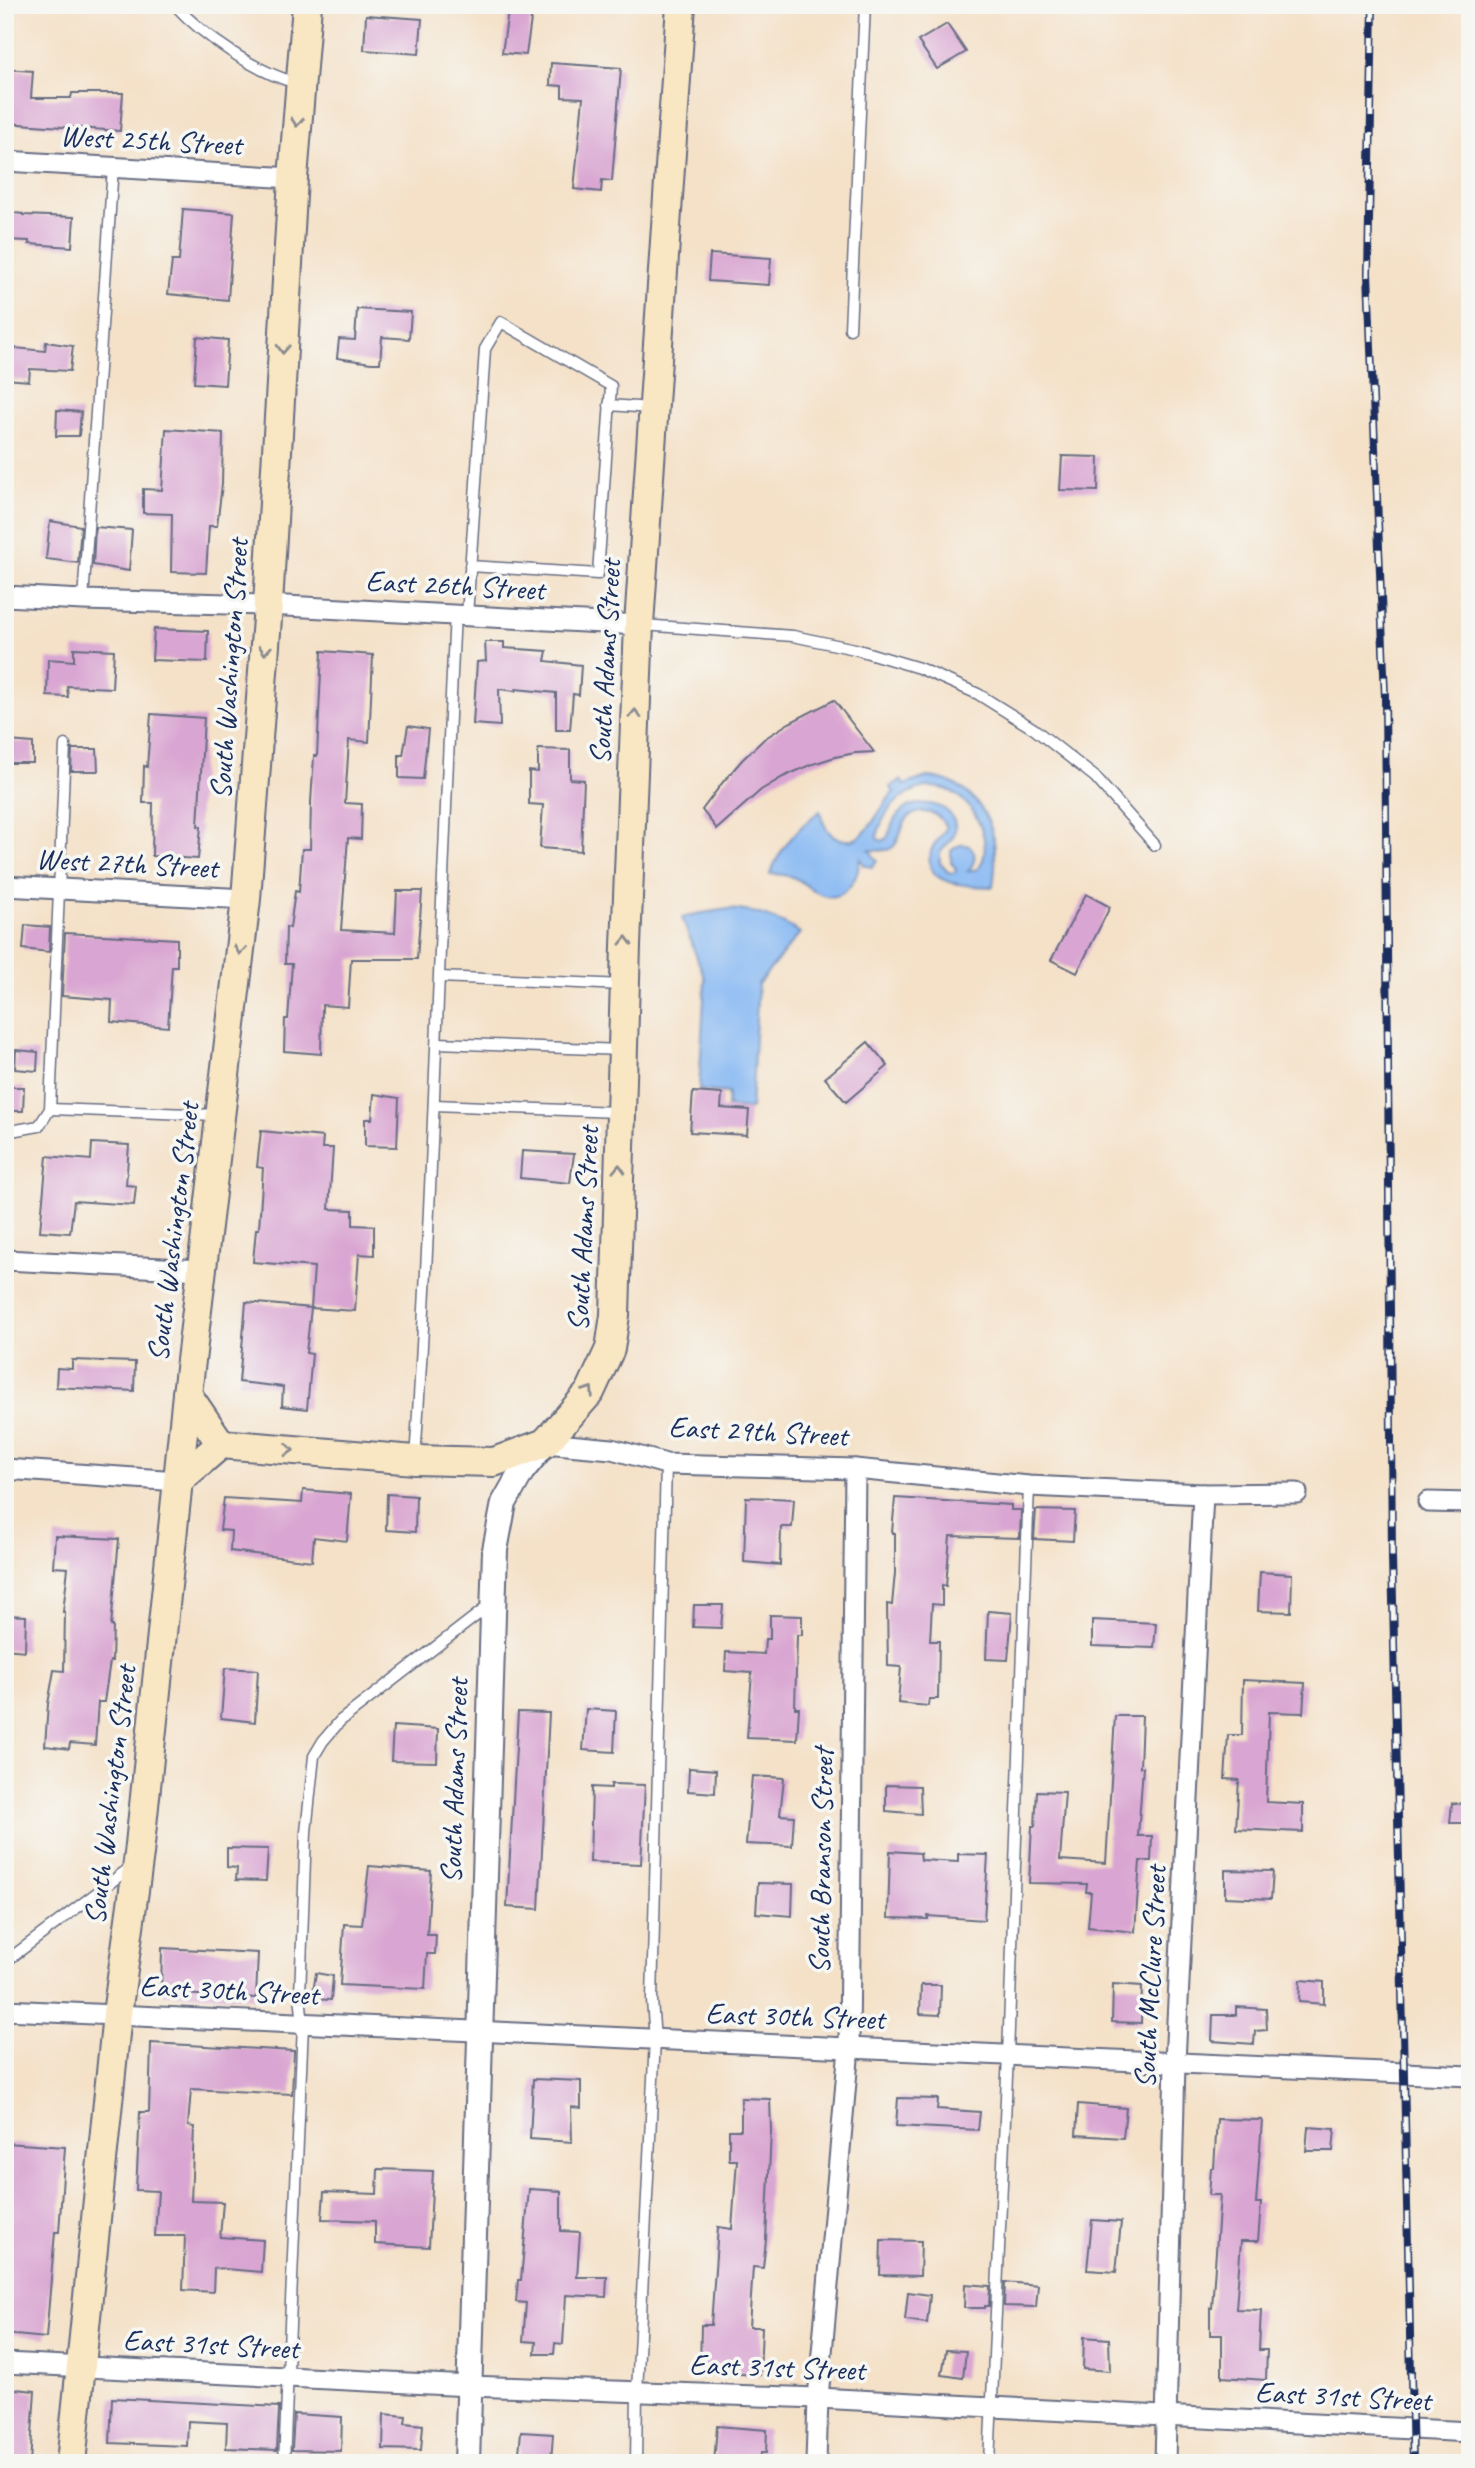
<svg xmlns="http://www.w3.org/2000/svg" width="1475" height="2468" font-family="Caveat,sans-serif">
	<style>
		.water { fill: #86b8f3; stroke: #5074a8; stroke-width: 2; fill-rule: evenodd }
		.building { fill: #d9a5d2 }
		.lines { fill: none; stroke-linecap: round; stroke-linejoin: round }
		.service-casing { stroke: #676d83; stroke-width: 13 }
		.minor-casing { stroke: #676d83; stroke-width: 23 }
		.tertiary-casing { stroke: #676d83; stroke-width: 28 }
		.secondary-casing { stroke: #676d83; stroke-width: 32 }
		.service { stroke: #fff; stroke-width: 10 }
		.minor { stroke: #fff; stroke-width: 19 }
		.tertiary { stroke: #fff; stroke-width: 24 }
		.secondary { stroke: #f9e7c3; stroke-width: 28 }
		.rail-casing { stroke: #1b2f5e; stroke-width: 8 }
		.rail { stroke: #f6f6f2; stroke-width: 5; stroke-dasharray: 16; stroke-linecap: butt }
		.oneway { stroke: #8a8b90 }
		.labels { text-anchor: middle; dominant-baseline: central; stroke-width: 7; stroke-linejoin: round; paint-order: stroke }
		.street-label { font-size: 30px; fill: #1b2f5e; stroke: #f6f6f2 }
	</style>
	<rect width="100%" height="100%" fill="#f6f6f2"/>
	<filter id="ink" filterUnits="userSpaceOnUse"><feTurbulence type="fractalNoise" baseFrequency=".0143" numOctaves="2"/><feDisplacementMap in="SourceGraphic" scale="14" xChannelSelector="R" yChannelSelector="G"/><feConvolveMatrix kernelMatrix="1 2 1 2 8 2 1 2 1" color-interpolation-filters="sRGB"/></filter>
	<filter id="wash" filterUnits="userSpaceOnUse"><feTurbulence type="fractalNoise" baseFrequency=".00686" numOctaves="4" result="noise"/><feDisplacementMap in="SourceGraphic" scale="28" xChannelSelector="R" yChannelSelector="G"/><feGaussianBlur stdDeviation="1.57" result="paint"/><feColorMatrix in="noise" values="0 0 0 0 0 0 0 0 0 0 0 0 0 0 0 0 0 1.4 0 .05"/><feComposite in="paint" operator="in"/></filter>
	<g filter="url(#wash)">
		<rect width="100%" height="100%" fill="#f4e1c8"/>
		<g class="water">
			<path d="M927 777C967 779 995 815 995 855 996 866 994 877 993 887 971 886 920 887 931 851 934 841 943 837 946 827 940 812 920 807 908 818 900 826 901 841 892 848 886 852 876 850 869 850L877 860 872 867 864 865 860 858C858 882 842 908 814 891 808 888 803 882 797 879 788 875 779 874 770 874 780 849 798 827 820 811 823 822 826 833 838 838 866 851 877 808 894 792L890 787 901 780 904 785ZM926 787C933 787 941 787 948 790 973 800 997 845 978 869L968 871C984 853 967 835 951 851V862L956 869 955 873 948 872 940 863V853C945 845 954 840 955 830 957 804 920 797 903 810 893 817 892 827 887 838L882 841 877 838C882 812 900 792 926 787Z"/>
			<path d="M728 909C756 911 777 918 800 933L758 984 751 1109 727 1107 728 1093 699 1090 705 979 682 918 696 914Z"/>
		</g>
		<g id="blocks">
			<g class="building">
				<polygon points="509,5 533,5 526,55 502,53"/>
				<polygon points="366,15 422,19 419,54 364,50"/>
				<polygon points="947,24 966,52 937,69 918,41"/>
				<polygon points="551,63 621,68 612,181 602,180 601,192 574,189 583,98 562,97 562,86 550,85"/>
				<polygon points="5,69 33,71 31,98 71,98 72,93 123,93 120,131 5,123"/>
				<polygon points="183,209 234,213 228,300 168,294 172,261 179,261"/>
				<polygon points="5,212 23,214 23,215 74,217 72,247 29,244 29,241 5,240"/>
				<polygon points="710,254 771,258 769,285 708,281"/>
				<polygon points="357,309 411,312 409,339 382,337 380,363 371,363 337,358 339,339 355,340"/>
				<polygon points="197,337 228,340 225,385 194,383"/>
				<polygon points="46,342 73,346 70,371 30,369 29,381 5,379 5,347 45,351"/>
				<polygon points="57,410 81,412 79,436 56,436"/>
				<polygon points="166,429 223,433 222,484 217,526 209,526 206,573 171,572 172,514 143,513 143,489 162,490"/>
				<polygon points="1062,456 1099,457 1098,491 1060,490"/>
				<polygon points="50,521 81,526 78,563 46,559"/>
				<polygon points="95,527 132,530 129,571 93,565"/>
				<polygon points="154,629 208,631 207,662 152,660"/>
				<polygon points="485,642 504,642 504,648 547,651 545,661 581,665 579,695 573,694 570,730 556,730 556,693 516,689 515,691 499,689 500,726 473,724 477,662 486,661"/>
				<polygon points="74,648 114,650 112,688 67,686 68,697 47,696 48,659 74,661"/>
				<polygon points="322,651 373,655 369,742 349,740 345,803 362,804 361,839 348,838 341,930 395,933 397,891 422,891 417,959 351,959 348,1007 322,1005 321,1054 284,1051 285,1019 288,1019 292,964 285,964 286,927 290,928 295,891 299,892 302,849 310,849 311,802 314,756 317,756"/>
				<polygon points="834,700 874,752 855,753 835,757 810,765 783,777 761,790 717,829 702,810 723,782 742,760 764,739 789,723"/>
				<polygon points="151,714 204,718 198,826 201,826 198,859 152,856 153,803 143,803 144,766 147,767"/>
				<polygon points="408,726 428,729 423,779 399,778 399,755 403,755"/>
				<polygon points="9,741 33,743 33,763 9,763"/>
				<polygon points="72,749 97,749 98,771 71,771"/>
				<polygon points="538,749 570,750 570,779 584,780 581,851 540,848 543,805 529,804 529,771 538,772"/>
				<polygon points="1086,894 1110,907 1077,973 1051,960"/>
				<polygon points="25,925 50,927 49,952 23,949"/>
				<polygon points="65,933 177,939 177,966 172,966 168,1027 111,1022 112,1000 62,996"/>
				<polygon points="868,1042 888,1066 846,1102 825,1078"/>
				<polygon points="16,1050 38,1052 37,1071 15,1069"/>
				<polygon points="5,1087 24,1087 23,1111 5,1111"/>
				<polygon points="693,1092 722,1094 721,1108 749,1110 747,1135 690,1132"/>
				<polygon points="374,1094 399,1098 397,1147 365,1146 365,1119 372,1119"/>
				<polygon points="261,1131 323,1137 322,1148 333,1148 329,1209 353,1210 353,1225 374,1226 374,1255 359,1254 355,1311 311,1308 314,1267 253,1262 256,1229 259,1229 263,1168 257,1167"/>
				<polygon points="92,1143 129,1145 126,1185 136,1186 134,1205 74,1201 70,1233 40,1231 47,1156 91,1160"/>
				<polygon points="522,1151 574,1154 570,1183 520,1178"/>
				<polygon points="246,1302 311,1308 306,1353 312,1354 307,1409 282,1406 283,1387 239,1382"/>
				<polygon points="72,1360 135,1362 134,1391 56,1387 57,1368 72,1369"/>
				<polygon points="303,1490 351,1494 347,1541 314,1537 312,1561 230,1551 231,1531 220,1530 224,1498 302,1503"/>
				<polygon points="387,1494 416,1496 415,1532 386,1530"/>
				<polygon points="746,1497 794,1499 792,1527 781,1527 780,1565 744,1562"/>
				<polygon points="895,1498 1011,1505 1011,1510 1021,1510 1020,1538 950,1536 946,1586 942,1585 942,1605 932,1604 930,1641 939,1641 938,1699 929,1699 928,1706 898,1703 901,1667 888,1666 887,1604 892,1605 895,1573 895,1533 892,1533"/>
				<polygon points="1036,1510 1075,1511 1073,1541 1034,1539"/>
				<polygon points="55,1536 119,1539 111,1626 113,1626 112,1661 110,1661 104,1702 98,1702 95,1745 70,1743 69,1749 45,1746 48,1704 54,1670 64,1671 65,1612 63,1612 68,1568 53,1567"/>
				<polygon points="1260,1572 1292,1574 1291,1612 1258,1611"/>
				<polygon points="694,1605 723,1605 721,1628 693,1627"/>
				<polygon points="988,1611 1012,1613 1008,1660 986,1659"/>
				<polygon points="5,1615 26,1616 25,1651 5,1649"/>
				<polygon points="770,1615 802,1616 802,1635 797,1635 795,1708 799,1708 797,1740 747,1738 752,1673 725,1671 726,1652 764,1654 765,1639 770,1639"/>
				<polygon points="1092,1620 1156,1623 1154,1648 1092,1646"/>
				<polygon points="225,1668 258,1670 255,1722 221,1718"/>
				<polygon points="1243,1680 1305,1683 1303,1713 1269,1712 1266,1802 1303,1804 1303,1832 1236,1829 1239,1780 1225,1779 1228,1735 1242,1735"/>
				<polygon points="586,1709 616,1711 614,1752 583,1750"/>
				<polygon points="518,1712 549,1713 539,1909 507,1907"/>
				<polygon points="1115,1716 1142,1716 1140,1767 1143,1767 1138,1836 1152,1836 1151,1861 1140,1861 1135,1932 1088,1927 1091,1892 1086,1892 1087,1884 1029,1883 1032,1826 1035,1826 1037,1791 1065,1792 1060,1860 1106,1863"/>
				<polygon points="393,1726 438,1729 437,1762 391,1761"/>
				<polygon points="689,1768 716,1770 715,1793 688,1791"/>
				<polygon points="752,1776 784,1778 780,1815 794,1816 792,1846 746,1844"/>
				<polygon points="611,1784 645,1785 641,1864 590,1862 592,1787 611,1788"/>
				<polygon points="886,1785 920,1786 921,1814 886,1811"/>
				<polygon points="1452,1803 1470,1804 1470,1823 1450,1823"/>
				<polygon points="227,1848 268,1849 266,1881 236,1880 237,1868 227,1867"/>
				<polygon points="890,1851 920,1853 921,1860 958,1862 958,1854 988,1855 984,1920 928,1916 928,1919 888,1918"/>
				<polygon points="369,1866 431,1871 427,1935 436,1935 435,1954 427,1954 425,1989 340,1985 344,1924 362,1925"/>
				<polygon points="1225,1870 1273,1871 1271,1899 1225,1897"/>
				<polygon points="758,1883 793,1884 792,1916 756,1913"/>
				<polygon points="162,1948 258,1953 256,1998 161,1993"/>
				<polygon points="316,1973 333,1976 331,2000 312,1999"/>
				<polygon points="1300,1980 1324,1982 1324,2004 1299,2002"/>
				<polygon points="1113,1984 1142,1986 1141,2023 1112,2022"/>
				<polygon points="921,1985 941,1985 940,2015 920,2014"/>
				<polygon points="1236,2007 1266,2009 1267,2030 1255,2031 1254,2044 1212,2041 1213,2015 1236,2015"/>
				<polygon points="151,2043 294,2051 292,2094 191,2089 188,2126 194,2127 191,2201 223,2202 220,2237 263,2240 261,2272 214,2268 213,2292 183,2290 185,2236 155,2236 158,2191 136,2190 140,2112 149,2112"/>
				<polygon points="533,2079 581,2081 581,2108 571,2107 572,2142 530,2139"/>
				<polygon points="741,2098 770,2099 771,2131 766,2240 763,2268 753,2267 749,2327 762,2327 760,2375 700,2372 701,2325 711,2325 718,2227 732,2229 737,2160 729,2160 729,2130 741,2130"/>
				<polygon points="898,2098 938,2099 937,2109 980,2112 978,2130 896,2126"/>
				<polygon points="1078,2104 1126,2108 1123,2138 1076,2135"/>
				<polygon points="1217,2119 1262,2120 1256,2203 1261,2203 1258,2241 1241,2241 1236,2309 1261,2310 1259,2350 1267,2350 1266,2380 1222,2377 1222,2335 1210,2335 1210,2308 1212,2308 1220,2195 1209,2195 1211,2168 1214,2168"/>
				<polygon points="1308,2127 1335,2129 1333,2151 1306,2151"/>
				<polygon points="5,2143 65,2147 59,2232 55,2232 46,2338 5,2334"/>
				<polygon points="378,2169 433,2171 429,2247 375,2244 375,2221 322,2219 324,2192 377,2194"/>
				<polygon points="529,2189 561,2191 561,2231 580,2232 577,2277 607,2277 606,2297 566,2295 563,2344 555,2343 554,2354 535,2354 536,2342 523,2341 526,2303 516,2302 518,2280 521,2280"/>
				<polygon points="1092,2220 1121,2222 1116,2272 1087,2270"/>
				<polygon points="881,2240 921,2241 920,2276 880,2275"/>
				<polygon points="1005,2282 1038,2285 1036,2307 1004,2306"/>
				<polygon points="965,2284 990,2286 989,2306 985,2306 985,2308 964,2308"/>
				<polygon points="908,2292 930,2295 927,2323 905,2320"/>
				<polygon points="1084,2337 1109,2339 1110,2371 1083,2369"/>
				<polygon points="946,2350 966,2351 963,2378 942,2375"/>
				<polygon points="5,2388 35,2391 30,2463 5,2463"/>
				<polygon points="112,2398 279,2407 277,2450 226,2448 227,2423 188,2421 187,2446 110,2443"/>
				<polygon points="294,2414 342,2417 341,2451 292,2450"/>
				<polygon points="384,2414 406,2416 405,2423 423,2425 421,2450 383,2449"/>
				<polygon points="717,2426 767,2430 766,2453 761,2453 760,2463 714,2463"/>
				<polygon points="521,2432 553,2434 551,2463 518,2463"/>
			</g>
		</g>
	</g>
	<g filter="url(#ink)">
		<use href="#blocks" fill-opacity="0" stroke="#676d83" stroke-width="2"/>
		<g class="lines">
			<defs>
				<g id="service">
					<path d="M175 5C203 36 257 73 297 83"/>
					<polyline points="850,329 865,5"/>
					<polyline points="609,405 651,408"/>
					<polyline points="83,600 113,167"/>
					<polyline points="467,616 485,349 501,322 611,386 598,574 470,566"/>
					<polyline points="643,625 793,636 855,649 919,668 978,694 1034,729 1095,777 1155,845"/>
					<polyline points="440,977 624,985"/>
					<polyline points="437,1043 622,1050"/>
					<polyline points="434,1105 617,1112"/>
					<polyline points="50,1109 218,1115"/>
					<polyline points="5,1132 39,1126 50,1109 65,745"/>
					<path d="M415 1459C434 1178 440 896 455 615"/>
					<polyline points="5,1962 131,1867"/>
					<polyline points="284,2463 303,2025 300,1995 306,1832 314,1756 323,1741 340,1721 490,1605"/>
					<polyline points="636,2463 637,2392 655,2040 652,2000 666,1464"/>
					<polyline points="989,2463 1008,2055 1029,1486"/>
				</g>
				<g id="minor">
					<polyline points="5,161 293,178"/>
					<polyline points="5,596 83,600 268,605 639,625"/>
					<polyline points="5,886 246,899"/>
					<polyline points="5,1260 202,1270"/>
					<polyline points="545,1443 612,1449 666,1464 855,1469 1029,1486 1203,1494 1297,1493"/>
					<polyline points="5,1469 178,1481"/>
					<polyline points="1428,1502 1470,1503"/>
					<polyline points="5,2010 1470,2076"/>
					<polyline points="5,2363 470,2386 818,2398 1470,2432"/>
					<polyline points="816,2463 818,2398 849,2048 855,1469"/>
					<polyline points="1165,2463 1175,2062 1203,1494"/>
				</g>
				<polyline id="tertiary" points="467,2463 495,1550 504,1503 522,1471 545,1443"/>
				<g id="secondary">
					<polyline points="187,1394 221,1444"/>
					<polyline points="178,1481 221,1444 415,1460 494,1462 545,1443 590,1392 610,1349 615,1315 626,946 639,625 681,5"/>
					<polyline points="71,2463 117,2014 139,1854 187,1394 246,899 268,605 293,178 307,5"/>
				</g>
			</defs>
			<use href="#service" class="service-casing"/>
			<use href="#minor" class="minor-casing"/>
			<use href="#tertiary" class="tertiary-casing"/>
			<use href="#secondary" class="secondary-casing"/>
			<use href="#service" class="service"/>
			<use href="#minor" class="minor"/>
			<use href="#tertiary" class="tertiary"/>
			<use href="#secondary" class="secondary"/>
			<defs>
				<polyline id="rail" points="1373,5 1368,273 1385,697 1392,1557 1413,2463"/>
			</defs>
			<use href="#rail" class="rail-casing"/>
			<use href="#rail" class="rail"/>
		</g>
		<defs><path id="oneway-chevron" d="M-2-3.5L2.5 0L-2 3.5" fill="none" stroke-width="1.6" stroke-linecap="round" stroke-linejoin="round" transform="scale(1.75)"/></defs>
		<g class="oneway">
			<use href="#oneway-chevron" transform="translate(297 122) rotate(95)"/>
			<use href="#oneway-chevron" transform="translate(283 349) rotate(93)"/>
			<use href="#oneway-chevron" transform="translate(265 650) rotate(94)"/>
			<use href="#oneway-chevron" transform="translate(635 714) rotate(-88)"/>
			<use href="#oneway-chevron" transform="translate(626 941) rotate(-88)"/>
			<use href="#oneway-chevron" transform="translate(240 950) rotate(97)"/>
			<use href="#oneway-chevron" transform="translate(619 1169) rotate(-88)"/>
			<use href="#oneway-chevron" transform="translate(589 1391) rotate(-57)"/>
			<use href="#oneway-chevron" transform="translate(289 1450) rotate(5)"/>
		</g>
	</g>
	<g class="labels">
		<g class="street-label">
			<text transform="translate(151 140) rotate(3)">West 25th Street</text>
			<text transform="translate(455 585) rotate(3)">East 26th Street</text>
			<text transform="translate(605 662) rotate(-87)">South Adams Street</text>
			<text transform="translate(229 669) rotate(-86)">South Washington Street</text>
			<text transform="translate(127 863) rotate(3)">West 27th Street</text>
			<text transform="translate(583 1229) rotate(-87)">South Adams Street</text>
			<text transform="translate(173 1232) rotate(-83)">South Washington Street</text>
			<text transform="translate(758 1431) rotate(3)">East 29th Street</text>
			<text transform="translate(454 1781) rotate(-88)">South Adams Street</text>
			<text transform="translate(110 1795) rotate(-83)">South Washington Street</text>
			<text transform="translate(821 1861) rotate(-89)">South Branson Street</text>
			<text transform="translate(1150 1977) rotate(-87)">South McClure Street</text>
			<text transform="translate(229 1990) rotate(3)">East 30th Street</text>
			<text transform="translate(795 2016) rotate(2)">East 30th Street</text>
			<text transform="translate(211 2344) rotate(3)">East 31st Street</text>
			<text transform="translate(777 2367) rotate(2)">East 31st Street</text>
			<text transform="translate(1343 2396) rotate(3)">East 31st Street</text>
		</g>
	</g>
	<rect width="1475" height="2468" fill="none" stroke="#f6f6f2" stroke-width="28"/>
</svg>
